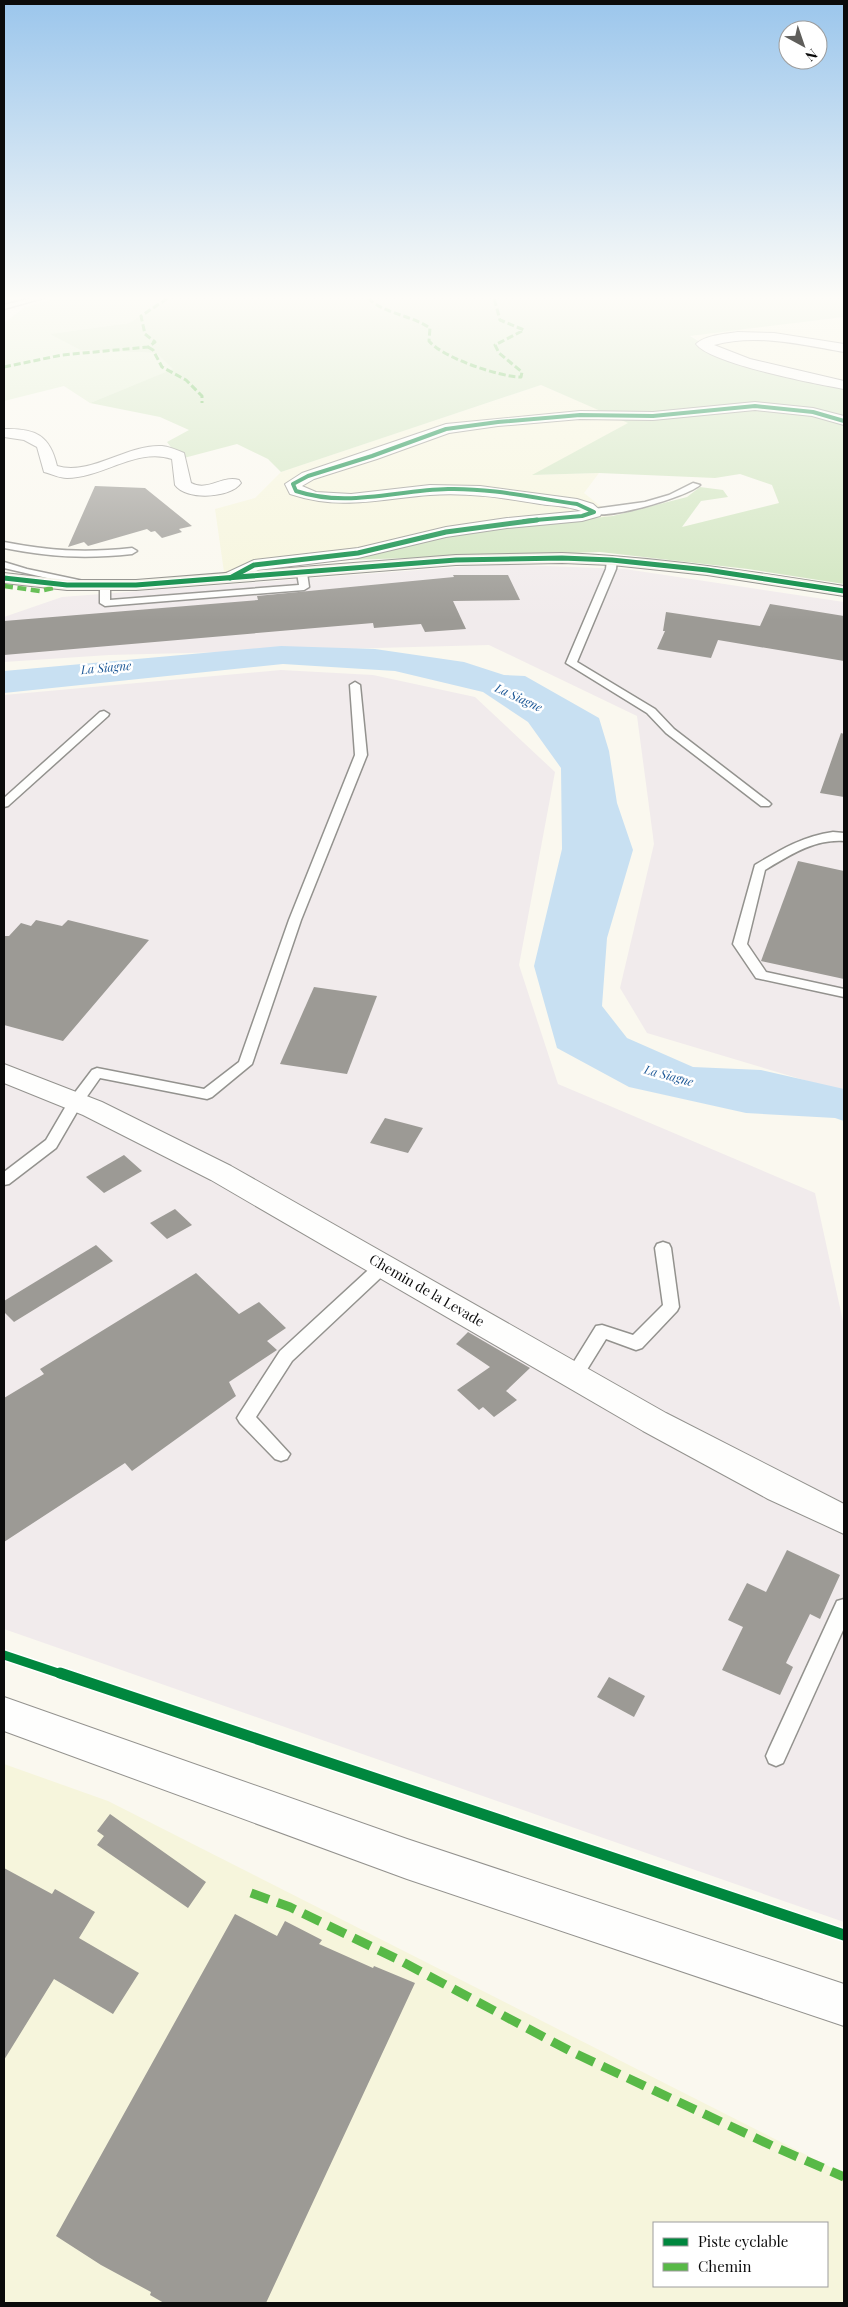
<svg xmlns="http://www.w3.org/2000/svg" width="848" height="2307" font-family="'Playfair Display',serif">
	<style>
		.industrial { fill: #f1ebec }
		.farmland { fill: #f6f5dc; fill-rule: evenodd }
		.green { fill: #e0eed0 }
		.forest { fill: #d0e5bf }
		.water { fill: #c8e0f2 }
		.building { fill: #9c9a95 }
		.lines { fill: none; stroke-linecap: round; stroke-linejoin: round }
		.service-casing { stroke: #93928e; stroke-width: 3 }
		.minor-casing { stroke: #93928e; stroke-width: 2 }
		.tertiary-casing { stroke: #93928e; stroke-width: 2 }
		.secondary-casing { stroke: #898884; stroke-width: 2 }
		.service { fill: #fefefd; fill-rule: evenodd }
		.minor { fill: #fefefd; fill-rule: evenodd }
		.tertiary { fill: #fefefd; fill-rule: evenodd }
		.secondary { fill: #f4f3e8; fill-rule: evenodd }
		.quiet-far2 { stroke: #58b947; stroke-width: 3; stroke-dasharray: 7 3; stroke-linecap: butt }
		.quiet-far1 { stroke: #58b947; stroke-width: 4.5; stroke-dasharray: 9 4.5; stroke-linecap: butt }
		.quiet { stroke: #58b947; stroke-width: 9; stroke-dasharray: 19 9; stroke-linecap: butt }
		.cycleway-far3-casing { stroke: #fff; stroke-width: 5.5 }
		.cycleway-far2-casing { stroke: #fff; stroke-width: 7 }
		.cycleway-far1-casing { stroke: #fff; stroke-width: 12 }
		.cycleway-casing { stroke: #fff; stroke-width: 14 }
		.cycleway-far3 { stroke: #00873e; stroke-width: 4 }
		.cycleway-far2 { stroke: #00873e; stroke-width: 5 }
		.cycleway-far1 { stroke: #00873e; stroke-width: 9 }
		.cycleway { stroke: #00873e; stroke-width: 11 }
		.labels { text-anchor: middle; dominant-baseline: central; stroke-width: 5; stroke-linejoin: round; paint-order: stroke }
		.far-water-label { font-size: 12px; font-style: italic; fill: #1c5796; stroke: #fff }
		.street-label { font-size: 14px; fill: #0b0b0b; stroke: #fff }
	</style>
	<rect width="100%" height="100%" fill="#faf8ef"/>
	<g class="industrial">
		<polygon points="497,564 625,569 844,602 844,1092 647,1033 620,988 654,844 637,716 489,645 109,655 4,662 4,617 62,597"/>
		<polygon points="281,670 373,675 475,697 555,772 519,965 558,1084 815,1193 844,1326 844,1922 4,1629 4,695"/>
	</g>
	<g class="farmland">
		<polygon points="844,317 844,381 739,365 690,335"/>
		<polygon points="541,385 629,423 533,475 599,473 584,493 613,516 496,528 426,541 348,560 224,572 215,509 255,498 281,472"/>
		<path d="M4 1764 108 1801 844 2174V2303H4ZM654 2223H827V2286H654Z"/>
	</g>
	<polygon class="green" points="57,298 158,298 165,301 129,323 51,334 80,350 156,353 174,369 90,403 64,386 4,401 4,323 25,307"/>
	<polygon class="forest" points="158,298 844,298 844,317 690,336 739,365 844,381 844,584 748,569 600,552 348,560 426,541 496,528 613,516 687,497 700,487 723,490 728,497 701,501 682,527 779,503 772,485 740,474 715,478 599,473 532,475 628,423 541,385 281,472 268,459 237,444 180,459 167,442 189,430 160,417 90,403 173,369 156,353 80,350 50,334 129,323 164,301"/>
	<polygon class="water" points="281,646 375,649 464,662 504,675 525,676 599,718 609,751 617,803 633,850 607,938 602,1006 627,1038 693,1067 761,1070 844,1089 844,1121 835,1118 746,1113 629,1087 557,1048 534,966 562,849 561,768 528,722 483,692 395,671 283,664 4,693 4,671"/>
	<g class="building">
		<polygon points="95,486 145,488 192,526 179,529 182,532 162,538 155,531 151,532 147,529 88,546 84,542 68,547"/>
		<polygon points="453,575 508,575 520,600 453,601 466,629 425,632 421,624 374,628 373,623 4,655 4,621 258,600 257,596 454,577"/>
		<polygon points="770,604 844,616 844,661 718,640 711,658 657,649 665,631 663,631 666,612 760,626"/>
		<polygon points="841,733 844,734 844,797 820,793"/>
		<polygon points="798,861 844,871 844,979 761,961"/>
		<polygon points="36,920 62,926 68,920 149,940 63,1041 4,1025 4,936 9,936 21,923 31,926"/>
		<polygon points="314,987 377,996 347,1074 280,1064"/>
		<polygon points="385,1118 423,1128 408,1153 370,1143"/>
		<polygon points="124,1155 142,1171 104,1193 86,1177"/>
		<polygon points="175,1209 192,1225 167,1239 150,1223"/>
		<polygon points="96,1245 113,1261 14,1322 4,1312 4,1301"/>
		<polygon points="196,1273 239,1314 259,1302 286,1328 267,1341 277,1350 229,1382 236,1396 132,1471 125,1463 4,1542 4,1398 44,1374 40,1369"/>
		<polygon points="468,1332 530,1368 506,1391 517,1400 494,1417 483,1407 479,1410 457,1390 490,1367 456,1344"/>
		<polygon points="787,1550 840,1575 820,1619 810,1614 786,1663 793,1667 780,1695 722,1670 743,1627 728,1620 747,1583 766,1592"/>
		<polygon points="609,1677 645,1696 634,1717 597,1697"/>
		<polygon points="110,1814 206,1882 188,1908 97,1845 104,1836 97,1831"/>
		<polygon points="4,1868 52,1894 55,1889 95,1912 79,1938 139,1973 113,2014 54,1979 4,2060"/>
		<polygon points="235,1914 277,1936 285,1921 322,1940 319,1944 373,1968 374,1966 415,1983 266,2303 164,2303 150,2295 151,2292 101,2265 56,2236"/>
	</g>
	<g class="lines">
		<defs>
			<g id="service">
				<polygon points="32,298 43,298 4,309 4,305"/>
				<path d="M693 483 700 485C687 497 602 522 589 512L594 509 645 502 669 495Z"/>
				<path d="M4 542C50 551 85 553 132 548L137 551 132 554C85 559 50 557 4 548Z"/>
				<polygon points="612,557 617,560 616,569 577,662 655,709 674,729 769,802 771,804 769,806 761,806 666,733 647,713 566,663 606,569 607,560"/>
				<polygon points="4,562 27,569 93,583 95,585 90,588 4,568"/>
				<polygon points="302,570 307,573 309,587 304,590 105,606 100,603 100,586 105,583 110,586 110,600 299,585 297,573"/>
				<polygon points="355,682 360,685 367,755 301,920 252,1064 212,1097 207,1099 100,1078 81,1105 56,1148 9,1184 4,1185 4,1172 46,1140 70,1099 92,1070 97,1068 204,1089 239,1062 289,920 355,755 350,685"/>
				<polygon points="104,711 109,714 108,716 8,806 4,807 4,798 100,712"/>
				<path d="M833 832 844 833V841C814 839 790 855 765 870L747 944 766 972 844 989V997L756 978 733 944 755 865C780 850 803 836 833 832Z"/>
				<polygon points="663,1242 669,1244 671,1248 679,1307 677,1311 642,1348 636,1350 606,1339 580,1381 574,1383 568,1381 565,1376 596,1326 602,1325 633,1335 663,1305 655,1248 657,1244"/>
				<polygon points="384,1259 390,1261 392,1265 390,1269 292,1361 256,1417 290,1454 287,1459 281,1461 275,1459 240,1423 237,1418 240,1413 280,1351 378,1261"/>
				<polygon points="844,1599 844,1628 783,1763 776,1766 769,1763 766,1756 769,1749 837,1601"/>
			</g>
			<g id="minor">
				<path d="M738 332 774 333 844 344V352C802 345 756 333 714 345L750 359 844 381V389C816 384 711 364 696 344 705 335 726 334 738 332Z"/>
				<path d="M755 402 813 408 844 416V425L812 416 755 410 653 420 580 419 498 426 449 433 377 459 314 479 302 486 316 492 351 494 430 485 480 486 577 499 593 504 602 512 600 516 582 521 507 528 446 537 358 558 258 570 236 582H224L221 578 224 574 254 560 358 548 446 527 507 518 581 511C568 506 554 506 540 504 504 498 467 492 430 495 378 499 342 511 290 494L285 484 302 473 446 424 580 411 653 412Z"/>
				<path d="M4 429C35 428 50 435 57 466 91 476 127 444 162 446 170 447 177 450 184 453L191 483C208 492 222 475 239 480L241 483C231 498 186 501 175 485L172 459C137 447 102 478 67 478 59 478 52 474 44 472L37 447 24 440 4 437Z"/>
				<polygon points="4,1064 102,1102 231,1166 666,1413 844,1504 844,1534 768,1499 643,1431 211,1180 83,1115 4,1083"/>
			</g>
			<polygon id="tertiary" points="4,1697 407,1839 844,1984 844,2026 407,1879 4,1731"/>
			<path id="secondary" d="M562 553C657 557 750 571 844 586V596L707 575 612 565 562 563 456 565 136 590H67L4 583V573L67 580H136L456 555Z"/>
		</defs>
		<use href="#service" class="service-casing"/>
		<use href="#minor" class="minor-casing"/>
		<use href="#tertiary" class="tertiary-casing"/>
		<use href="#secondary" class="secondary-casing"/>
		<use href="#service" class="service"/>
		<use href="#minor" class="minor"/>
		<use href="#tertiary" class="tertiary"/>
		<use href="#secondary" class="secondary"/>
		<g class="quiet-far2">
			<path d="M368 298C384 314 411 315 430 328L429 341C443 358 500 377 521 377L522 372 499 353 495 345 524 330 500 320 494 298"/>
			<polyline points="148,347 153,350 162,367 186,380 202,396 202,403"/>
			<polyline points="4,367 62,355 148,347 155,342 145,334 141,316 168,298"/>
		</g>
		<polyline class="quiet-far1" points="4,586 40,591 53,588"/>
		<polyline class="quiet" points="251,1893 290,1907 397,1959 572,2052 777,2148 844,2177"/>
		<defs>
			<path id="cycleway-far3" d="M524 521 582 516 594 512 577 504C534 498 491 488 448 489 396 490 347 508 296 491L293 484 308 476 372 456 446 429 498 422 580 415 653 416 755 406 813 412 844 421"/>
			<g id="cycleway-far2">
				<polyline points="4,578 67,585 136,585 456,560 562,558 612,560 707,570 844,591"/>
				<polyline points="230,578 254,565 358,553 446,532 537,520"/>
			</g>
			<polyline id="cycleway-far1" points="4,1655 64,1675"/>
			<polyline id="cycleway" points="60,1673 844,1935"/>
		</defs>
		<use href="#cycleway-far3" class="cycleway-far3-casing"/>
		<use href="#cycleway-far2" class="cycleway-far2-casing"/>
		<use href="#cycleway-far1" class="cycleway-far1-casing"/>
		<use href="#cycleway" class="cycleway-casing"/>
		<use href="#cycleway-far3" class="cycleway-far3"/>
		<use href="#cycleway-far2" class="cycleway-far2"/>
		<use href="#cycleway-far1" class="cycleway-far1"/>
		<use href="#cycleway" class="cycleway"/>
	</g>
	<linearGradient id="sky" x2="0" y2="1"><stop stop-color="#9bc6ec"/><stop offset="0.48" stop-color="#fdfcf8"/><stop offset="1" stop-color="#fdfcf8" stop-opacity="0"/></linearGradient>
	<rect width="848" height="621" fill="url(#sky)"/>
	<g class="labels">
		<g class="far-water-label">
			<text transform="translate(106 667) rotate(-5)">La Siagne</text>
			<text transform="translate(519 697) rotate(25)">La Siagne</text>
			<text transform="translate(669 1075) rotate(15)">La Siagne</text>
		</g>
		<g class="street-label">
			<text transform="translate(427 1290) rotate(30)">Chemin de la Levade</text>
		</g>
	</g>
	<rect width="848" height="2307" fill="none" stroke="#0b0b0b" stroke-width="10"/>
	<rect x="653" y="2222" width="175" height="65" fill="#ffffff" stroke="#9d9d9d"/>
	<rect x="663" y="2238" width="25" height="8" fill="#00873e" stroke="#9d9d9d"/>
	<text x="698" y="2247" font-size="15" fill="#0b0b0b">Piste cyclable</text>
	<rect x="663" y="2263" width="25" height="8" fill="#58b947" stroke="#9d9d9d"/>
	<text x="698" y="2272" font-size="15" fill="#0b0b0b">Chemin</text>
	<g transform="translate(803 45) rotate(140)"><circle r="24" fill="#ffffff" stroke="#9d9d9d"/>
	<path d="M0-4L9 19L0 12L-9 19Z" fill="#5f5e5b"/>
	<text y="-8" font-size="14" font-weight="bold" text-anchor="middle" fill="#0b0b0b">N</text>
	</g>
</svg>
